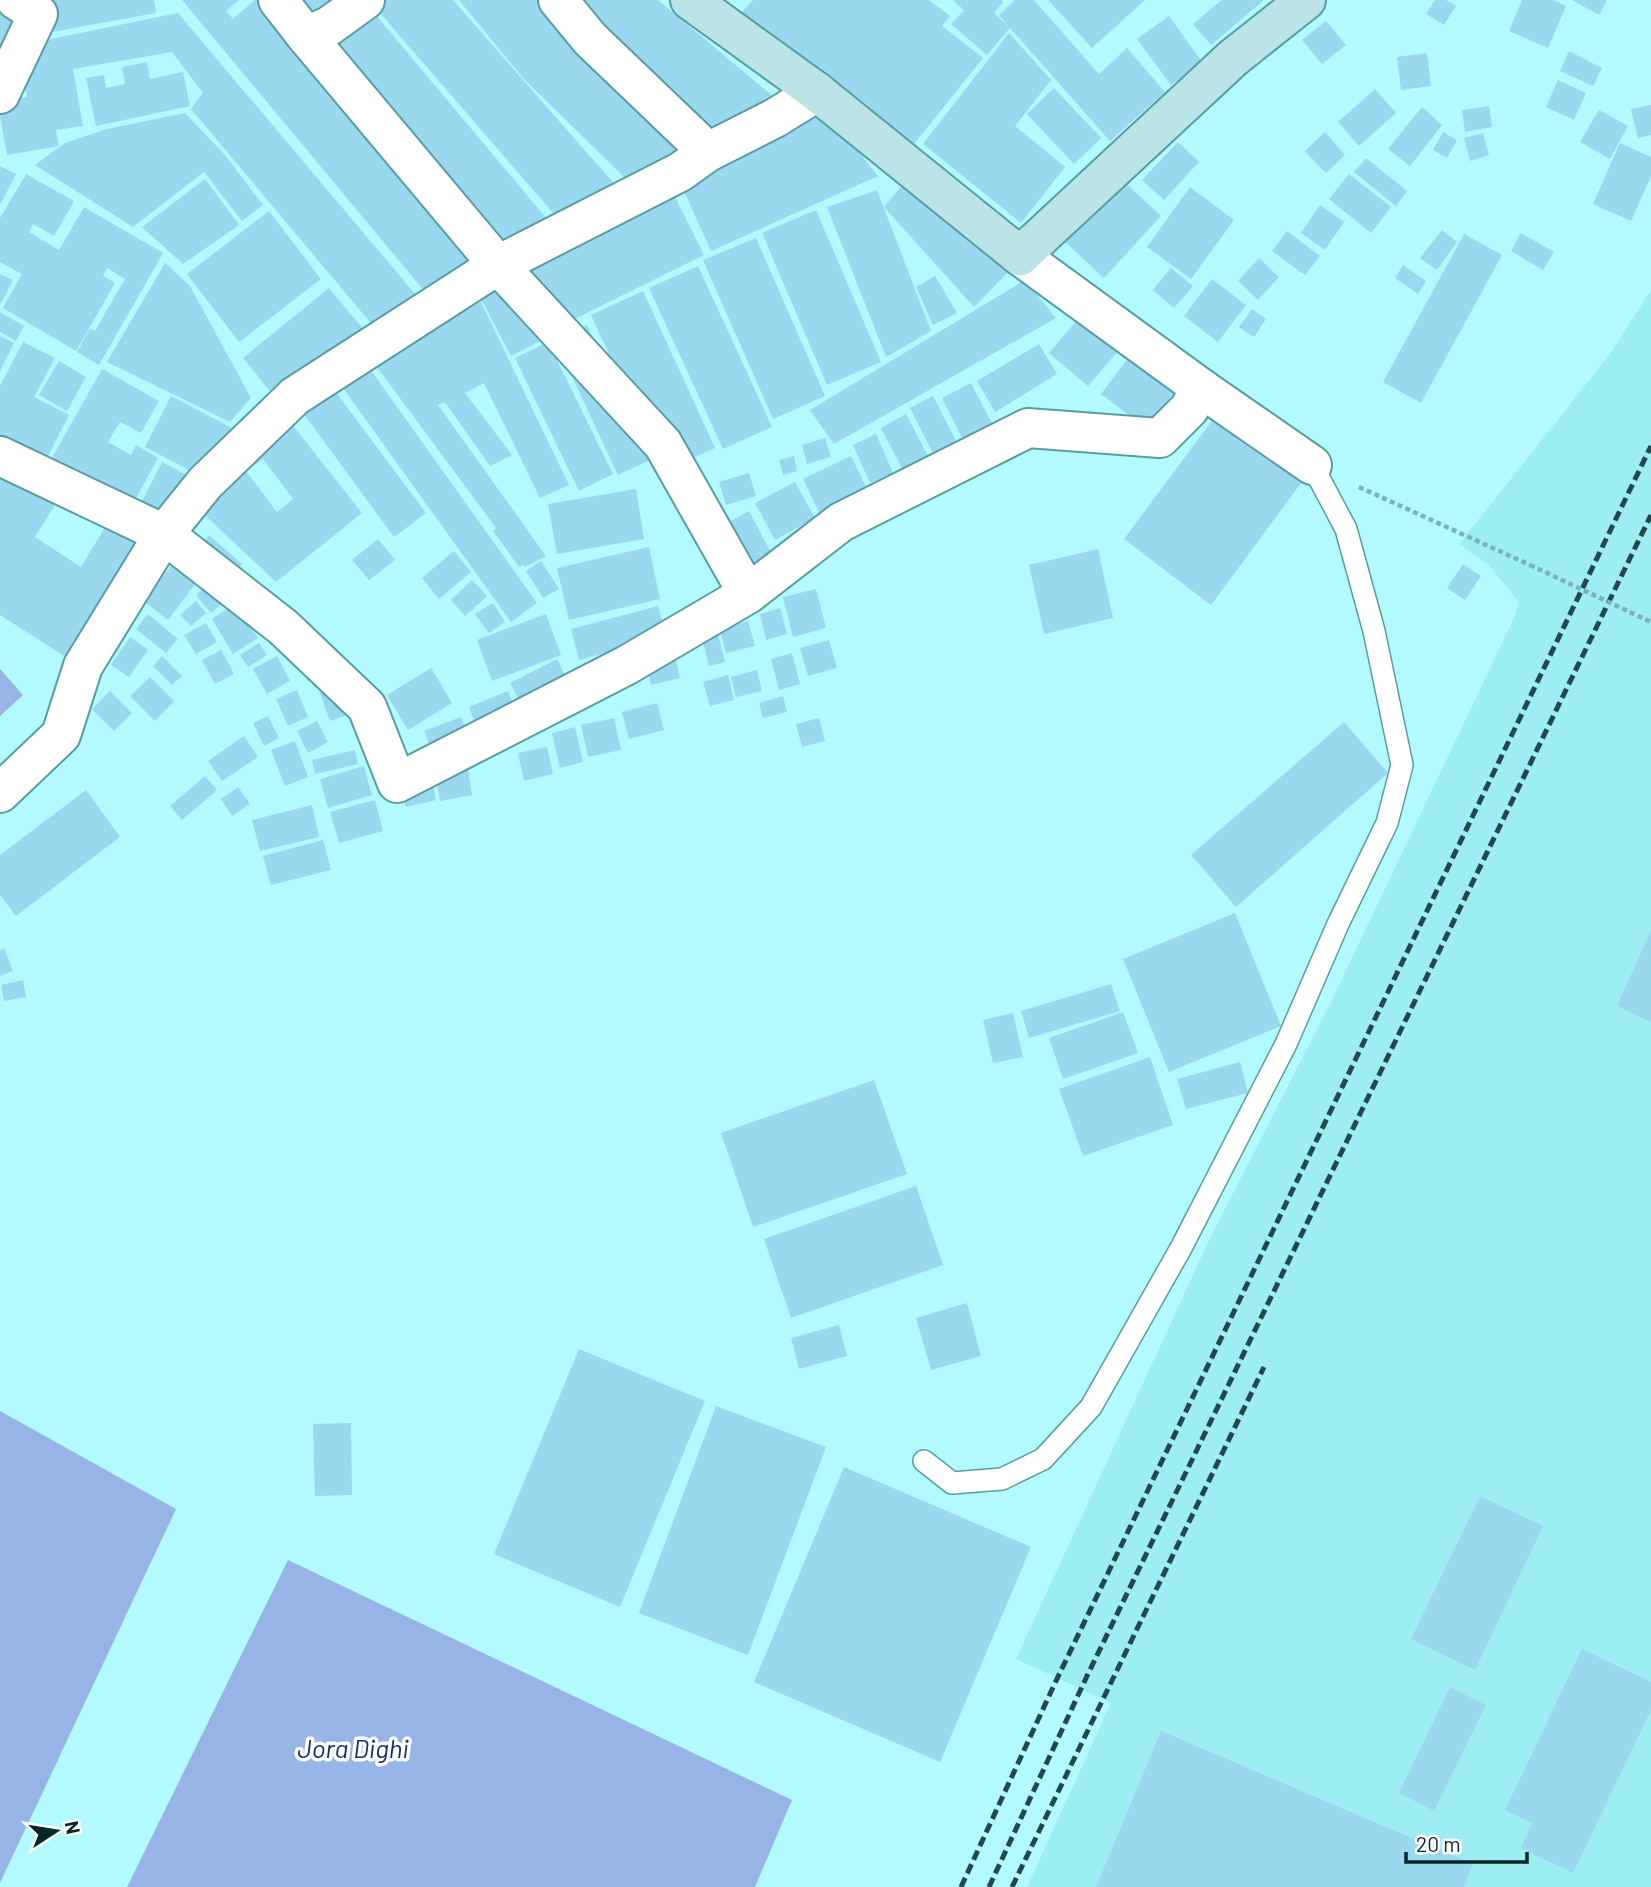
<svg xmlns="http://www.w3.org/2000/svg" width="1651" height="1887" font-family="Barlow,sans-serif">
	<style>
		.built { fill: #9ceef3 }
		.water { fill: #97b4e7 }
		.building { fill: #99d8ee; fill-rule: evenodd }
		.lines { fill: none; stroke-linecap: round; stroke-linejoin: round }
		.lane-casing { stroke: #579da1; stroke-width: 24 }
		.street-casing { stroke: #579da1; stroke-width: 42 }
		.secondary-casing { stroke: #579da1; stroke-width: 42 }
		.path { stroke: #7ab4b8; stroke-width: 4.5; stroke-dasharray: 5 3.5; stroke-linecap: butt }
		.lane { stroke: #fff; stroke-width: 21 }
		.street { stroke: #fff; stroke-width: 38 }
		.secondary { stroke: #bae4e6; stroke-width: 38 }
		.rail { stroke: #23484b; stroke-width: 5; stroke-dasharray: 10 5; stroke-linecap: butt }
		.path-bridge { stroke: #7ab4b8; stroke-width: 4.5; stroke-dasharray: 5 3.5; stroke-linecap: butt }
		.labels { text-anchor: middle; dominant-baseline: central; stroke-width: 7; stroke-linejoin: round; paint-order: stroke }
		.water-label { font-size: 26px; font-style: italic; fill: #0f306b; stroke: #fff }
	</style>
	<rect width="100%" height="100%" fill="#b3faff"/>
	<polygon class="built" points="1651,290 1651,1887 1027,1887 1111,1703 1016,1659 1210,1238 1329,1006 1515,616 1518,601 1489,565 1459,544 1610,354"/>
	<g class="water">
		<polygon points="0,669 23,695 0,716"/>
		<polygon points="0,1411 176,1509 0,1883"/>
		<polygon points="288,1560 792,1800 755,1887 127,1887"/>
	</g>
	<g class="building">
		<polygon points="0,0 29,14 0,50"/>
		<polygon points="54,0 154,0 156,13 52,32"/>
		<polygon points="182,0 239,0 226,11 233,19 255,0 268,0 485,258 425,292"/>
		<polygon points="284,0 348,0 307,30"/>
		<polygon points="381,0 453,0 618,188 560,221 374,6"/>
		<polygon points="459,0 549,0 696,147 632,185 523,78"/>
		<polygon points="565,0 658,0 774,97 712,144"/>
		<polygon points="753,0 929,0 950,16 942,26 983,58 914,144 742,12"/>
		<polygon points="953,0 1001,0 1003,2 994,13 1009,27 999,15 1015,0 1034,0 1099,74 1127,48 1165,92 1110,141 1010,28 987,55 951,24 964,10"/>
		<polygon points="1048,0 1145,0 1092,48"/>
		<polygon points="1222,0 1264,0 1211,45 1193,24"/>
		<polygon points="1435,0 1446,0 1456,6 1444,25 1426,14"/>
		<polygon points="1522,0 1553,0 1566,6 1548,48 1509,31"/>
		<polygon points="1572,0 1607,0 1599,15"/>
		<polygon points="370,8 552,225 497,258 316,43"/>
		<polygon points="178,13 415,294 375,328 191,109 203,93 172,52 73,69 83,126 56,130 59,146 7,155 0,116 0,101 27,97 24,78 36,42"/>
		<polygon points="1169,16 1202,62 1171,85 1137,39"/>
		<polygon points="1326,21 1346,45 1322,64 1302,40"/>
		<polygon points="1009,33 1051,80 1015,126 1065,167 1021,223 923,144"/>
		<polygon points="1569,51 1602,68 1593,86 1560,71"/>
		<polygon points="1427,53 1431,86 1401,90 1397,57"/>
		<polygon points="147,62 150,79 183,72 190,106 96,126 86,78 104,75 106,88 125,84 122,67"/>
		<polygon points="1558,80 1586,93 1574,120 1546,107"/>
		<polygon points="1054,88 1101,138 1074,164 1027,114"/>
		<polygon points="1375,89 1396,113 1359,146 1338,122"/>
		<polygon points="1651,105 1651,135 1638,138 1631,109"/>
		<polygon points="1489,106 1492,127 1465,132 1462,110"/>
		<polygon points="1422,107 1442,125 1410,166 1388,149"/>
		<polygon points="826,110 878,176 711,251 678,178"/>
		<polygon points="1599,110 1628,126 1610,159 1580,142"/>
		<polygon points="185,113 225,155 263,205 242,221 204,172 133,227 35,165 65,143 107,129"/>
		<polygon points="1325,132 1345,155 1326,173 1305,151"/>
		<polygon points="1443,132 1457,140 1447,158 1433,150"/>
		<polygon points="1483,133 1489,155 1470,161 1464,138"/>
		<polygon points="1178,142 1199,162 1164,200 1142,180"/>
		<polygon points="1620,143 1651,157 1651,176 1631,221 1593,204"/>
		<polygon points="1366,158 1407,191 1396,206 1354,172"/>
		<polygon points="0,166 16,174 0,205"/>
		<polygon points="26,174 74,201 54,236 33,224 29,232 59,250 84,207 163,253 99,365 77,352 90,328 95,331 125,279 107,268 103,276 115,283 76,351 3,308 22,274 0,262 0,218"/>
		<polygon points="1349,174 1391,207 1371,233 1329,199"/>
		<polygon points="910,176 1012,268 974,307 884,207"/>
		<polygon points="1119,177 1161,216 1104,278 1062,239"/>
		<polygon points="205,179 239,225 183,264 142,227"/>
		<polygon points="1190,187 1234,220 1191,279 1147,247"/>
		<polygon points="671,189 704,255 540,336 510,273"/>
		<polygon points="877,190 931,331 886,357 827,207"/>
		<polygon points="1320,205 1344,222 1325,250 1301,233"/>
		<polygon points="816,210 881,362 827,385 762,233"/>
		<polygon points="269,211 321,279 239,342 187,274"/>
		<polygon points="1442,230 1457,242 1437,270 1420,258"/>
		<polygon points="1287,231 1320,256 1305,275 1272,251"/>
		<polygon points="1521,233 1554,252 1543,270 1511,251"/>
		<polygon points="1464,234 1502,255 1421,403 1383,382"/>
		<polygon points="756,238 825,396 773,419 703,260"/>
		<polygon points="1259,258 1279,277 1258,300 1238,281"/>
		<polygon points="165,263 190,286 251,398 230,422 107,362"/>
		<polygon points="1403,265 1426,281 1418,294 1395,278"/>
		<polygon points="698,266 772,427 723,449 649,288"/>
		<polygon points="1171,268 1193,286 1174,308 1153,290"/>
		<polygon points="0,274 13,280 0,305"/>
		<polygon points="935,276 957,313 933,325 916,287"/>
		<polygon points="508,278 540,341 511,356 478,293"/>
		<polygon points="1212,279 1246,305 1218,342 1184,316"/>
		<polygon points="1025,280 1056,318 834,444 810,410"/>
		<polygon points="329,288 363,329 277,400 243,358"/>
		<polygon points="643,291 715,448 663,471 591,315"/>
		<polygon points="481,302 569,485 540,498 484,383 465,393 512,455 490,466 445,402 438,405 546,556 525,567 523,565 519,567 493,531 496,528 374,363"/>
		<polygon points="1252,309 1266,319 1254,337 1239,327"/>
		<polygon points="0,312 24,326 16,341 0,332"/>
		<polygon points="1084,312 1123,345 1088,386 1049,353"/>
		<polygon points="587,325 650,460 618,475 555,340"/>
		<polygon points="0,336 14,343 0,371"/>
		<polygon points="23,342 55,358 34,397 69,415 40,472 0,450 0,386"/>
		<polygon points="548,342 613,474 579,491 515,358"/>
		<polygon points="1039,344 1057,374 995,412 977,381"/>
		<polygon points="1138,345 1183,380 1147,429 1101,394"/>
		<polygon points="59,361 86,377 67,411 39,395"/>
		<polygon points="365,362 537,603 511,622 338,381"/>
		<polygon points="102,369 159,401 141,433 120,422 108,442 131,455 136,445 158,458 129,511 48,465"/>
		<polygon points="971,383 995,429 965,444 942,398"/>
		<polygon points="332,387 426,513 394,537 301,410"/>
		<polygon points="171,396 232,428 206,479 145,447"/>
		<polygon points="933,396 957,443 934,455 910,408"/>
		<polygon points="1223,406 1310,471 1211,605 1124,539"/>
		<polygon points="906,414 929,458 904,472 881,428"/>
		<path d="M287 418 362 513 276 582 193 504ZM263 459 293 499 277 512 246 471Z"/>
		<polygon points="876,434 893,473 870,483 853,445"/>
		<polygon points="825,438 831,457 807,464 802,445"/>
		<polygon points="794,456 797,471 783,475 779,460"/>
		<polygon points="851,456 870,495 822,518 803,479"/>
		<polygon points="162,462 190,477 164,527 136,513"/>
		<polygon points="0,470 55,505 35,537 81,567 107,524 144,548 72,661 0,615"/>
		<polygon points="749,473 756,496 726,505 719,482"/>
		<polygon points="795,482 815,518 775,540 755,503"/>
		<polygon points="636,489 644,539 557,554 548,504"/>
		<polygon points="749,511 775,560 738,581 711,532"/>
		<polygon points="209,535 242,564 229,580 196,551"/>
		<polygon points="378,539 395,560 369,580 352,560"/>
		<polygon points="649,547 660,599 569,620 557,568"/>
		<polygon points="1098,549 1113,618 1044,634 1029,565"/>
		<polygon points="454,551 471,572 439,599 422,578"/>
		<polygon points="181,552 205,571 168,620 145,602"/>
		<polygon points="541,561 559,589 543,598 526,571"/>
		<polygon points="1463,564 1481,576 1465,600 1447,588"/>
		<polygon points="215,578 231,596 211,613 196,595"/>
		<polygon points="472,580 487,596 465,616 451,600"/>
		<polygon points="816,589 826,628 793,637 783,597"/>
		<polygon points="196,601 206,613 191,626 180,615"/>
		<polygon points="236,603 258,638 233,654 212,619"/>
		<polygon points="493,603 505,622 489,633 475,614"/>
		<polygon points="658,606 666,637 579,660 571,629"/>
		<polygon points="780,608 787,634 766,640 760,614"/>
		<polygon points="148,614 178,639 166,653 136,629"/>
		<polygon points="546,614 561,655 492,681 477,640"/>
		<polygon points="748,621 755,646 726,653 720,629"/>
		<polygon points="206,623 217,642 196,654 184,635"/>
		<polygon points="716,626 725,662 709,666 700,630"/>
		<polygon points="130,637 148,650 129,677 111,665"/>
		<polygon points="829,640 837,668 808,676 800,648"/>
		<polygon points="259,643 267,655 248,667 240,655"/>
		<polygon points="221,650 234,674 215,684 202,660"/>
		<polygon points="674,652 680,678 651,685 645,660"/>
		<polygon points="792,653 800,684 779,690 771,659"/>
		<polygon points="162,656 182,676 172,685 153,666"/>
		<polygon points="277,656 290,681 267,694 253,669"/>
		<polygon points="557,659 570,685 524,709 510,683"/>
		<polygon points="431,668 452,703 408,730 387,695"/>
		<polygon points="757,670 762,691 736,697 731,677"/>
		<polygon points="728,675 734,700 710,706 703,682"/>
		<polygon points="150,677 174,701 155,721 130,696"/>
		<polygon points="339,685 350,714 330,721 320,693"/>
		<polygon points="297,690 308,717 288,726 276,699"/>
		<polygon points="110,691 132,713 114,731 92,709"/>
		<polygon points="508,691 517,713 477,729 469,707"/>
		<polygon points="783,696 787,712 763,718 759,703"/>
		<polygon points="657,703 664,730 629,739 622,712"/>
		<polygon points="268,716 279,738 264,746 253,723"/>
		<polygon points="461,717 469,739 433,753 424,731"/>
		<polygon points="614,718 621,750 588,757 581,725"/>
		<polygon points="819,718 825,741 802,747 796,724"/>
		<polygon points="317,721 328,742 308,753 297,731"/>
		<polygon points="1344,722 1388,773 1236,907 1191,855"/>
		<polygon points="575,727 583,762 560,768 552,733"/>
		<polygon points="244,736 258,757 222,781 208,761"/>
		<polygon points="295,741 308,777 285,786 271,750"/>
		<polygon points="547,747 553,774 524,781 518,753"/>
		<polygon points="355,750 358,764 315,774 312,760"/>
		<polygon points="364,766 372,795 328,808 320,779"/>
		<polygon points="468,770 472,795 440,801 436,776"/>
		<polygon points="205,776 217,790 182,820 170,806"/>
		<polygon points="432,779 436,800 406,807 401,787"/>
		<polygon points="238,787 250,804 232,816 221,799"/>
		<polygon points="86,790 120,837 16,916 0,895 0,855"/>
		<polygon points="375,800 383,831 339,843 330,812"/>
		<polygon points="312,805 319,837 260,851 252,820"/>
		<polygon points="323,840 331,870 271,885 263,856"/>
		<polygon points="1235,913 1281,1026 1169,1072 1123,959"/>
		<polygon points="1651,930 1651,1022 1617,1006"/>
		<polygon points="4,948 13,971 0,976 0,950"/>
		<polygon points="23,980 26,997 4,1001 1,985"/>
		<polygon points="1111,984 1120,1011 1029,1038 1021,1011"/>
		<polygon points="1123,1012 1138,1053 1063,1079 1049,1038"/>
		<polygon points="1013,1013 1023,1057 993,1063 983,1020"/>
		<polygon points="1150,1057 1173,1125 1083,1156 1059,1089"/>
		<polygon points="1240,1062 1248,1093 1186,1109 1177,1079"/>
		<polygon points="874,1080 907,1174 753,1227 721,1133"/>
		<polygon points="916,1186 943,1265 791,1318 764,1239"/>
		<polygon points="967,1303 981,1356 931,1370 916,1318"/>
		<polygon points="839,1325 847,1356 799,1369 791,1338"/>
		<polygon points="579,1349 705,1401 620,1607 494,1554"/>
		<polygon points="716,1406 826,1447 748,1655 639,1613"/>
		<polygon points="351,1423 352,1495 315,1496 313,1424"/>
		<polygon points="844,1467 1031,1547 940,1762 754,1682"/>
		<polygon points="1480,1496 1543,1526 1475,1670 1411,1639"/>
		<polygon points="1582,1649 1651,1682 1651,1710 1573,1873 1521,1848 1532,1823 1505,1810"/>
		<polygon points="1450,1687 1486,1705 1434,1811 1399,1793"/>
		<polygon points="1161,1731 1473,1864 1464,1887 1096,1887"/>
	</g>
	<g class="lines">
		<defs>
			<polyline id="lane" points="924,1461 952,1483 1002,1479 1043,1459 1091,1407 1181,1248 1286,1044 1338,924 1387,823 1402,765 1374,631 1346,529 1312,465"/>
			<g id="street">
				<polyline points="278,0 306,36 498,265 663,444 748,594"/>
				<polyline points="558,0 590,39 708,152"/>
				<polyline points="306,36 329,26 365,0"/>
				<polyline points="0,94 38,14 16,0"/>
				<polyline points="1020,256 1201,388 1312,465"/>
				<polyline points="0,456 164,534 283,627 367,707 397,783 627,665 748,594 841,522 1028,428 1160,438 1189,409 1201,388"/>
				<polyline points="0,793 61,735 83,666 164,534 205,483 295,396 498,265 680,172 708,152 775,118 817,92"/>
			</g>
			<polyline id="secondary" points="690,0 817,92 1020,256 1233,58 1306,0"/>
		</defs>
		<use href="#lane" class="lane-casing"/>
		<use href="#street" class="street-casing"/>
		<use href="#secondary" class="secondary-casing"/>
		<polyline class="path" points="1359,487 1530,565"/>
		<use href="#lane" class="lane"/>
		<use href="#street" class="street"/>
		<use href="#secondary" class="secondary"/>
		<g class="rail">
			<polyline points="961,1887 1055,1683 1651,446"/>
			<polyline points="989,1887 1087,1676 1651,515"/>
			<polyline points="1012,1887 1264,1367"/>
		</g>
		<polyline class="path-bridge" points="1530,565 1651,622"/>
	</g>
	<g class="labels">
		<g class="water-label">
			<text x="353" y="1747">Jora Dighi</text>
		</g>
	</g>
	<g transform="translate(56 1831) rotate(78)" stroke="#ffffff" stroke-width="5" paint-order="stroke">
	<path d="M0-5L12 26L0 18L-12 26Z" fill="#072628"/>
	<text y="-10" font-size="19" font-weight="bold" text-anchor="middle" fill="#072628">N</text>
	</g>
	<path d="M1406 1852v10h121v-10" fill="none" stroke="#072628" stroke-width="3.5"/>
	<text x="1416" y="1852" font-size="21" fill="#072628" stroke="#ffffff" stroke-width="5" paint-order="stroke">20 m</text>
</svg>
